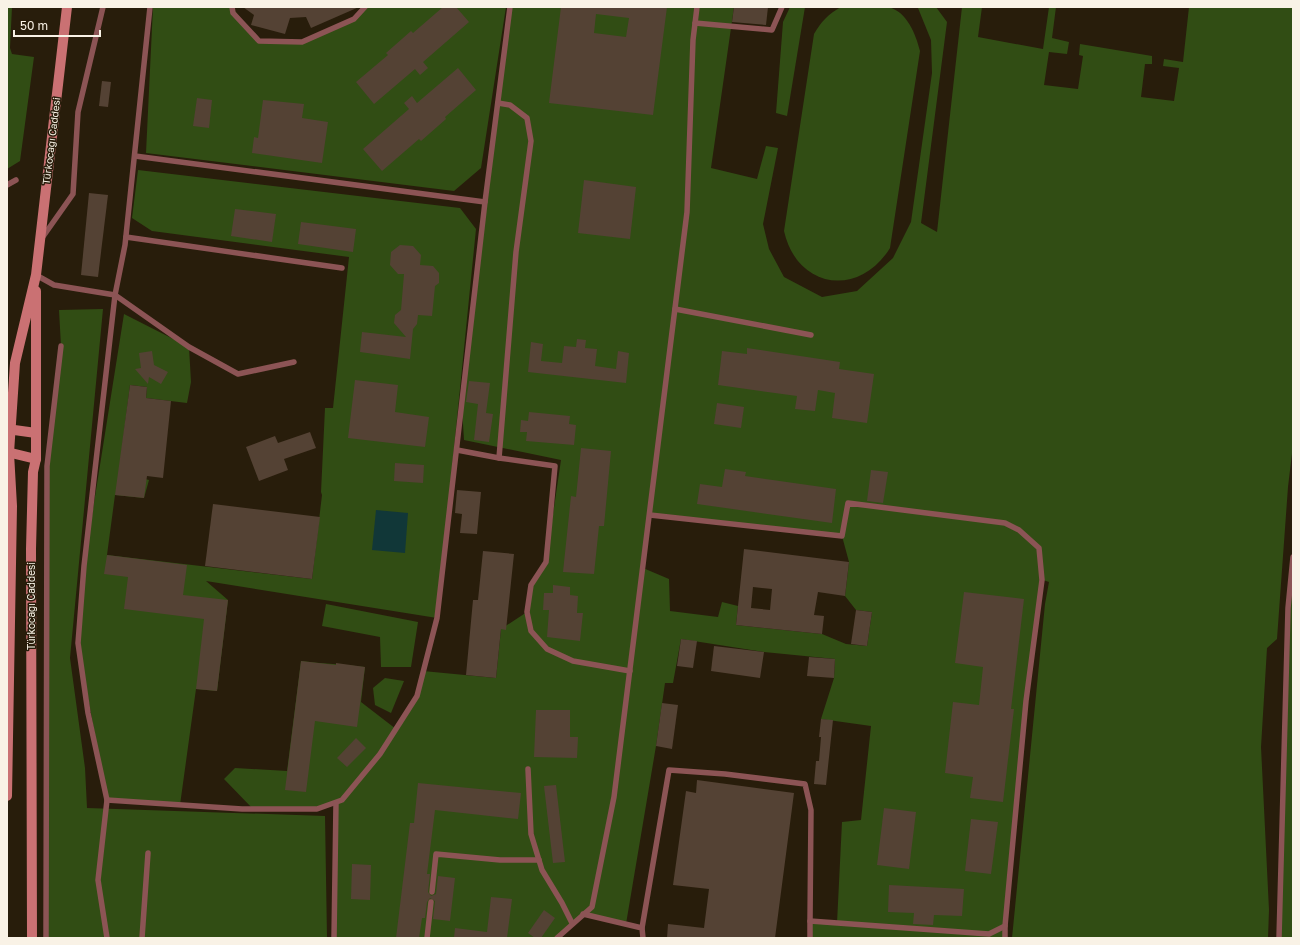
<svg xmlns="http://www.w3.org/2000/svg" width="1300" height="945" font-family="'Golos Text',sans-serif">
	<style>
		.green { fill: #314d14; fill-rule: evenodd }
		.water { fill: #113738 }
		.building { fill: #544234; fill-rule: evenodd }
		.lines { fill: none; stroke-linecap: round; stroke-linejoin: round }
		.lane { stroke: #8c5455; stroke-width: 5.5 }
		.secondary { stroke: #ca7173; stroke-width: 10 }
		.labels { text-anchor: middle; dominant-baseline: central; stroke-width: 3; stroke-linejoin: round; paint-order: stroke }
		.street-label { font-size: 10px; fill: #f9f2e6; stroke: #281d0b }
	</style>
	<rect width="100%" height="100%" fill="#281d0b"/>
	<g class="green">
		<polygon points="7,7 12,7 10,48 12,54 34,57 20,161 7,169"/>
		<polygon points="153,7 232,7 259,41 302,42 354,19 365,7 506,7 481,168 454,191 146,153"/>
		<path d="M511 7H734L711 168 757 179 766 146 778 148 763 224 769 249 784 277 822 297 857 291 893 258 911 222 932 73 931 40 918 8 916 7H936L947 22 921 223 937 232 962 7H982L978 37 1043 49 1049 7H1056L1052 38 1069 42 1067 54 1049 52 1044 85 1078 89 1083 56 1079 55 1080 44 1152 56V64H1145L1141 97 1174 101 1179 68 1163 66 1164 59 1183 62 1189 7H1293V445L1288 487 1277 639 1267 648 1261 747 1269 910 1268 938H1012L1045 604 1049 582 1043 580 1026 701 1005 938H810V921L837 923 842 822 861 820 871 726 821 719 834 678 835 659 764 652 681 639 673 683H665L656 746 626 924 583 914 557 938H334L336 803 317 809H253L224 779 235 768 287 771 301 661C322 664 344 664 365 667L361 702 396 729 417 696 423 671 496 678 501 629 527 612 531 585 546 562 561 460 464 440 462 408ZM650 515 842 536 849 562 845 596 856 610 872 612 867 646 846 644 822 634 736 625 738 606 722 602 718 617 670 611 669 579 643 568Z"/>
		<polygon points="790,7 805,7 787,116 776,113 783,22"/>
		<path d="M841 7C856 7 874 4 888 7 907 11 916 35 920 51L890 248C859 298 797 289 784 231L814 34C821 22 828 14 841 7Z"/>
		<polygon points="138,170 460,208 476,229 437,618 206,581 228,600 217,691 196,689 180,805 107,800 78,643 84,566 124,314 189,347 191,382 187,403 146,398 147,387 130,385 119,472 149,480 144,498 115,495 107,555 312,579 322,495 321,492 325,408 333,408 349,257 152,231 132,218"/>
		<polygon points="103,309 70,658 85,768 87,808 325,816 327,938 46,938 47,466 61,346 59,310"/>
		<polygon points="1293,557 1293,938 1279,938 1288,608"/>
		<polygon points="326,604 418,622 411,667 381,667 380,637 322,626"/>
		<polygon points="385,678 404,681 391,713 375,705 373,688"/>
	</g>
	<polygon class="water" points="376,510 408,513 405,553 372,550"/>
	<g class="building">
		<polygon points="243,7 359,7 311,28 306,17 290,18 285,34 251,25 254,15"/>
		<polygon points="443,7 456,7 469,22 423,62 428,68 420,75 415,69 374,104 356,82 388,55 386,53 411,31 413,33"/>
		<path d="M561 7H667L653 115 549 103ZM596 14 629 18 626 37 594 33Z"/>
		<polygon points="734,7 768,7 766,25 732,22"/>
		<polygon points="458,68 476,90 445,117 446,119 421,141 419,139 382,171 363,149 409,109 404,103 412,96 417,103"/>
		<polygon points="102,81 111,82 108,107 99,106"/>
		<polygon points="197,98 212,100 209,128 193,126"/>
		<polygon points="263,100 304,104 302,118 328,122 322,163 252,153 254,137 258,138"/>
		<polygon points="584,180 636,187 630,239 578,233"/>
		<polygon points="89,193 108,195 98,277 81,275"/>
		<polygon points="235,209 276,214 272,242 231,236"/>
		<polygon points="301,222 356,229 353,252 298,244"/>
		<polygon points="400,245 413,246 421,255 420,265 433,266 439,273 439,283 435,286 432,316 418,315 417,324 413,329 410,359 360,352 362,332 406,337 394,323 395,315 401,310 404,274 398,274 390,265 391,252"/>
		<polygon points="577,339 586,340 585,348 597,349 595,366 616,369 618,351 629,353 626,383 528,372 531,342 543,344 541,361 562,363 564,346 576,347"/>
		<polygon points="747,348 840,362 839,369 874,374 867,423 832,418 835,393 818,390 815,411 795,409 797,396 718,385 722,351 747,354"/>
		<polygon points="152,351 154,365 168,372 161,384 149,377 148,384 135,369 141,368 139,353"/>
		<polygon points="355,380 398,385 395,412 429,417 425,447 348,438"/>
		<polygon points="469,381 490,383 486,413 493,414 489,442 474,440 478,404 466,402"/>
		<polygon points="130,385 147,387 146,398 171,401 163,478 147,476 144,498 115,495"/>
		<polygon points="717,403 744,407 741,428 714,424"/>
		<polygon points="529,412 570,416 569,424 576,425 574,445 526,441 527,432 520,432 521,420 528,421"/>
		<polygon points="310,432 316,448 284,459 288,470 259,481 246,447 275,436 278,443"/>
		<polygon points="581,448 611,451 604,526 599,526 594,574 563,572 571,496 576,497"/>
		<polygon points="395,463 424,465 423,483 394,481"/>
		<polygon points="725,469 746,472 745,476 836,489 832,523 697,504 700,484 722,487"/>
		<polygon points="871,470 888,472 883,503 867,501"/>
		<polygon points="457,490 481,492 477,534 460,533 462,514 455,513"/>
		<polygon points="213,504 320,517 312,579 205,566"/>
		<path d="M744 549 849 562 845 596 818 592 814 615 824 616 822 634 736 625ZM753 587 772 589 770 610 751 608Z"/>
		<polygon points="483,551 514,554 506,630 501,629 496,678 466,675 473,600 478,600"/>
		<polygon points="107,555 187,565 183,595 228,600 217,691 196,689 204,619 124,609 128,577 104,574"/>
		<polygon points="553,585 570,587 570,595 578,596 577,613 583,613 580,641 547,637 549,610 543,610 544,593 553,593"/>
		<polygon points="964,592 1024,599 1011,709 1014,709 1003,802 970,798 973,777 945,773 953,702 979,705 983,667 955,663"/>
		<polygon points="856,610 872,612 867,646 851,644"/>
		<polygon points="681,639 697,641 693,668 677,666"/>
		<polygon points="714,646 764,652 760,678 711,671"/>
		<polygon points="809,657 835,659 834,678 807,676"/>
		<polygon points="301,661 336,665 336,663 365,667 357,727 315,721 306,792 285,790"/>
		<polygon points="662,703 678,705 672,749 656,746"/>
		<polygon points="536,710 570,710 570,737 578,737 577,758 534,757"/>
		<polygon points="821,719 833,720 826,785 814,784 816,761 819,761 821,737 819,737"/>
		<polygon points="356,738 366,748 347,767 337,758"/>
		<polygon points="697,780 794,793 775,938 667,938 668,924 704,928 709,889 673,885 686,791 696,793"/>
		<polygon points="418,783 521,793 518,819 435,810 427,874 430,874 428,892 431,896 436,894 438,876 455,878 450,921 433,919 435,901 430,898 427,902 425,918 422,918 419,938 396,938 410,823 414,823"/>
		<polygon points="556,785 565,862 553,863 544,786"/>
		<polygon points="884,808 916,812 909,869 877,865"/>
		<polygon points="971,819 998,822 991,874 965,871"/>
		<polygon points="352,864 371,865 370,900 351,899"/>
		<polygon points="889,885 964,889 962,916 934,915 933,925 913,924 914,913 888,912"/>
		<polygon points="491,897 512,899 507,938 454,938 455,928 487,932"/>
		<polygon points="544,910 555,918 541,938 535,938 528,933"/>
	</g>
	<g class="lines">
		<g class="lane">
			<polyline points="232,7 233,13 259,41 302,42 354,19 365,7"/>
			<polyline points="695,23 772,30 782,7"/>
			<polyline points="135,156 485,202"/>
			<polyline points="7,185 16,180"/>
			<polyline points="126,237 342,268"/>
			<polyline points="42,238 73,194 78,112 103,7"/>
			<polyline points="36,275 54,285 115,295 189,347 238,374 294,362"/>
			<polyline points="675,309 811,335"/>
			<polyline points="457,450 499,458 516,252 531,141 527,118 510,105 498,103"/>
			<polyline points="499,458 555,466 546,562 531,585 527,612 531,631 547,649 573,661 630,671"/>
			<polyline points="650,515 842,536 848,503 1005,523 1019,530 1039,548 1042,580 1026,701 1005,926 989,934 810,921 810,938"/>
			<polyline points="528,769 531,834 542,870 562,903 572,923"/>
			<polyline points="107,800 242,809 317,809 342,800 380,754 417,696 437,618 485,202 510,7"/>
			<polyline points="432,892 436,854 500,860 539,860"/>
			<polyline points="583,914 642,928 643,938"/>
			<polyline points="642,928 669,770 725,774 805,784 811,810 810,921"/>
			<polyline points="46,938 47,466 61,346"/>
			<polyline points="107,938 98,880 107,800 88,713 78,643 84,566 115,295 125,245 150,7"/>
			<polyline points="142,938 148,853"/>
			<polyline points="334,938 336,803"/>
			<polyline points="427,938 431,902"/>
			<polyline points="557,938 592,907 614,797 687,212 693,40 697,7"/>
			<polyline points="1005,938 1005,926"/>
			<polyline points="1279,938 1288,608 1293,557"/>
		</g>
		<g class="secondary">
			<polyline points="7,429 36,433"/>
			<polyline points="7,452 36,459"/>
			<polyline points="7,796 12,506 9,453 15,363 36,275 67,7"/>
			<polyline points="32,938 31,549 33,472 36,459 36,291"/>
		</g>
	</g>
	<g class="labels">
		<g class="street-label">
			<text transform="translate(51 141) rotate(-83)">Türkocağı Caddesi</text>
			<text transform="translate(31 606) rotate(-90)">Türkocağı Caddesi</text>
		</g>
	</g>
	<rect width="1300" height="945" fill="none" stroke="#f9f2e6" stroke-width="16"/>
	<path d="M14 30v6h86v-6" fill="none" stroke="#f9f2e6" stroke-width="2"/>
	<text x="20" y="30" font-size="12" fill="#f9f2e6" stroke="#281d0b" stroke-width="3" paint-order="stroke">50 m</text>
</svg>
